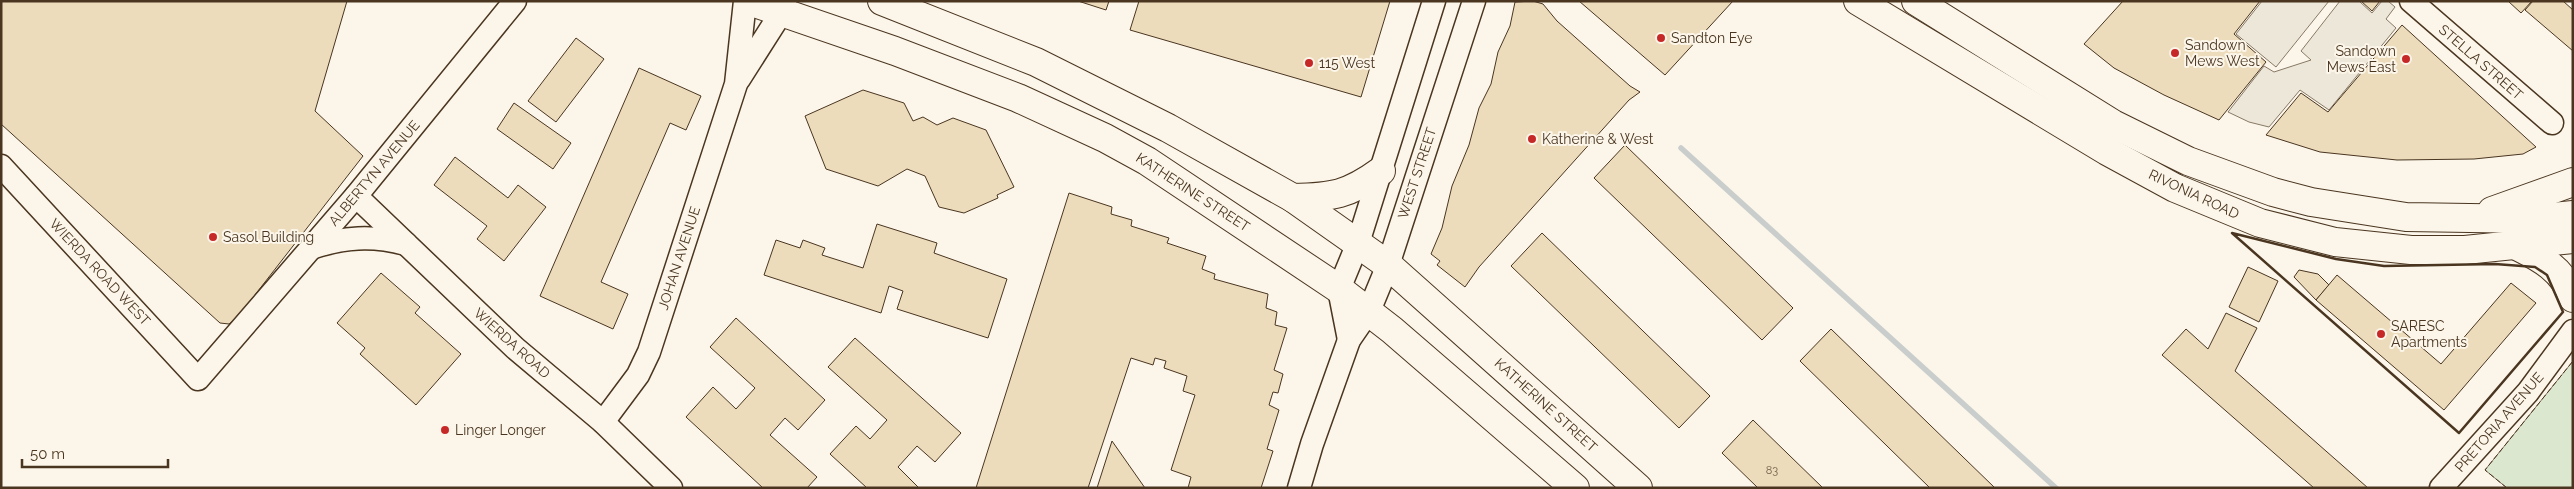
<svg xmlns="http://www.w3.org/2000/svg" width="2574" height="489" font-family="Raleway,sans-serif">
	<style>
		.green { fill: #dce7d0; stroke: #887966 }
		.parking { fill: #ede7d9; stroke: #887966 }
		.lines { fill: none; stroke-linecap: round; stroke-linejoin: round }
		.stream { stroke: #c9cecd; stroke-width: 5.5 }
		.building { fill: #ecdcbc; stroke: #4a3520 }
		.minor-casing { stroke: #4a3520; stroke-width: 25 }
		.major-casing { stroke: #4a3520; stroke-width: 30 }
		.minor { stroke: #fbf6e9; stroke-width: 22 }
		.major { stroke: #fbf6e9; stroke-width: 28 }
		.fence { stroke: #4a3520; stroke-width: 1; stroke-dasharray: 6 2.5; stroke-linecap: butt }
		.wall { stroke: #4a3520; stroke-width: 2.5 }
		.poi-dot { fill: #c62828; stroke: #fbf6e9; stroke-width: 2 }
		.labels { text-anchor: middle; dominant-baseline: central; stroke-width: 4; stroke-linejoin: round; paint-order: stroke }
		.number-label { font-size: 11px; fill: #725f47 }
		.poi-label { font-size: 14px; fill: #4a3520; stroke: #fbf6e9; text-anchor: start }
		.street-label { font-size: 14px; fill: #4a3520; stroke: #fbf6e9 }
	</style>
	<rect width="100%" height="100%" fill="#fbf6e9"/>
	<polygon class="green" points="2573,361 2573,488 2507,488 2485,470"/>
	<g class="parking">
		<polygon points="2262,1 2329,1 2276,67 2236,34"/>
		<polygon points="2340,1 2359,1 2372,13 2382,1 2388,1 2395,7 2386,19 2396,28 2329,110 2300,90 2269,127 2249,122 2228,112 2264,66 2274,72 2311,60 2301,51"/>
	</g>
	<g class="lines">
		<polyline class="stream" points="1681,148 2056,488"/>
	</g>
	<g class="building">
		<polygon points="1,1 347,1 315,111 363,156 237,318 229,324 220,323 1,124"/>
		<polygon points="1078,1 1109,1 1106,10"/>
		<polygon points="1139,1 1390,1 1361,97 1130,30"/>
		<polygon points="1533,1 1543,4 1557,21 1630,86 1640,92 1629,100 1479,267 1465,287 1437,265 1440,261 1431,254 1442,228 1452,186 1469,145 1479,108 1491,84 1498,52 1510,26 1515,2"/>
		<polygon points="1579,1 1733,1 1665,75"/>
		<polygon points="2123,1 2260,1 2234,34 2266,62 2219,120 2164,95 2114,68 2084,44"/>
		<polygon points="2361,1 2380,1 2372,11"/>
		<polygon points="2508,1 2532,1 2521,13"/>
		<polygon points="2533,1 2563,1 2573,10 2573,51 2525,10"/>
		<polygon points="2402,25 2536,147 2523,154 2474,159 2397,160 2320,152 2266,135 2301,93 2328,112"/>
		<polygon points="576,38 604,59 556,122 528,101"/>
		<polygon points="639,68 701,96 686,130 670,123 601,282 628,294 613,329 540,296"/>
		<polygon points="863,90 904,103 913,121 923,117 937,125 953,118 986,130 1014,187 997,195 998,198 964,213 939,207 925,176 907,169 878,186 826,169 805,116"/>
		<polygon points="514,103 571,143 553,169 497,129"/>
		<polygon points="1625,145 1793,308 1762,340 1594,178"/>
		<polygon points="455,157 508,198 518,185 546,207 504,261 477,239 487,226 434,185"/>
		<polygon points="1069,193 1112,207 1111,214 1132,220 1131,226 1169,238 1167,243 1206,256 1202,269 1215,274 1214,279 1268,294 1266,308 1277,312 1275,325 1287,328 1274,370 1283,374 1278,393 1273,392 1269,405 1279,410 1267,449 1273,451 1261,488 1188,488 1191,477 1171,470 1195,395 1183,391 1187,376 1164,368 1166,361 1155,358 1153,365 1131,358 1088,488 976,488"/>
		<polygon points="877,224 937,243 934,253 1007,279 988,338 897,309 903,291 889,286 881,313 764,275 776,240 800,248 803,240 825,248 822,255 863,268"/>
		<polygon points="1542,233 1710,396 1679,428 1511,266"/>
		<polygon points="2248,267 2278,281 2259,322 2229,307"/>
		<polygon points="2299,270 2318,274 2329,285 2316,300 2294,277"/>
		<polygon points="381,273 420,307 415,313 461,354 416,405 360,354 365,348 337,323"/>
		<polygon points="2337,275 2441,364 2511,283 2536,303 2444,410 2316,300"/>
		<polygon points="2226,313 2257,328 2235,371 2368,488 2314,488 2162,355 2186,329 2208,349"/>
		<polygon points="736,318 825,400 798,430 785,418 770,435 817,477 807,488 763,488 686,417 713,387 736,409 755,388 710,347"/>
		<polygon points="1831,329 1995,488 1930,488 1800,361"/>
		<polygon points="855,338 961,433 935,462 917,446 898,467 919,488 867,488 830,454 856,426 870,439 887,420 828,367"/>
		<polygon points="1753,420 1823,488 1758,488 1722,453"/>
		<polygon points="1112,441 1145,488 1097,488"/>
	</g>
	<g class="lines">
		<defs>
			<g id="minor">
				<polyline points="2411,1 2552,123"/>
				<polyline points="739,79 781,13 785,1"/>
				<polyline points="1,166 198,379 356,196 515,1"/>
				<polyline points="356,196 515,348 603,422 671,488"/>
				<path d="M311 248C344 237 372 235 406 244"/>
				<polyline points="1349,340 1339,289 1358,243 1434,1"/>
				<polyline points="603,422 638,375 649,352 736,84 745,1"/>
				<polyline points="1299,488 1312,444 1349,340 1369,311 1388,265 1474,1"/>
				<polyline points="2441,488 2528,392 2573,331"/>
			</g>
			<g id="major">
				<polyline points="749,1 895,51 1018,98 1105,138 1147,161 1339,289 1392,330 1575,488"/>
				<polyline points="882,1 1036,62 1168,128 1293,198 1388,265 1638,488"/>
				<polyline points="1858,1 2107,151 2175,188 2260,223 2335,242 2411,250 2465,250 2573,239"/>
				<polyline points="1916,1 2113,124 2188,161 2273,192 2311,202 2406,217 2533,219 2573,215"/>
				<path d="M1293 198C1333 197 1348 195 1381 171"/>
				<polyline points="2492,211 2573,182"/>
				<path d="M2517 246C2541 258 2564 270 2573 298"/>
			</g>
		</defs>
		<use href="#minor" class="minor-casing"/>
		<use href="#major" class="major-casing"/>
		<use href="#minor" class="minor"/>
		<use href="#major" class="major"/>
		<polyline class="fence" points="2507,488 2485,470 2573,361"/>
		<polygon class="wall" points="2232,233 2336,259 2384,266 2495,264 2535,267 2547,275 2563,312 2459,433"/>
	</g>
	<g class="poi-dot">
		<circle cx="1661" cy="38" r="5"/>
		<circle cx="2175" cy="53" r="5"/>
		<circle cx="2406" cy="59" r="5"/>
		<circle cx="1309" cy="63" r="5"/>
		<circle cx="1532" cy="139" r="5"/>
		<circle cx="213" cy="237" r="5"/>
		<circle cx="2381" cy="334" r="5"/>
		<circle cx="445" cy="430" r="5"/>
	</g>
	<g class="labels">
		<g class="number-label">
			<text x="1772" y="470">83</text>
		</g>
		<g class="poi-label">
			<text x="1671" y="38">Sandton Eye</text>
			<text x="2185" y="45">Sandown<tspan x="2185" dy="16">Mews West</tspan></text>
			<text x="2396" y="51" text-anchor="end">Sandown<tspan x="2396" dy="16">Mews East</tspan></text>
			<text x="1319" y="63">115 West</text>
			<text x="1542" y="139">Katherine &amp; West</text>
			<text x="223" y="237">Sasol Building</text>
			<text x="2391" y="326">SARESC<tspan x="2391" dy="16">Apartments</tspan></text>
			<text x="455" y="430">Linger Longer</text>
		</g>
		<g class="street-label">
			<text transform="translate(2481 62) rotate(41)">STELLA STREET</text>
			<text transform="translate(374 173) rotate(-50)">ALBERTYN AVENUE</text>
			<text transform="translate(1417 173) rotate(-72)">WEST STREET</text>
			<text transform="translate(1193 192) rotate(33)">KATHERINE STREET</text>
			<text transform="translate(2194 194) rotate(25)">RIVONIA ROAD</text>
			<text transform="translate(679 258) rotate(-72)">JOHAN AVENUE</text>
			<text transform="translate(100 272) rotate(47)">WIERDA ROAD WEST</text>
			<text transform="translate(512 343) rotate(42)">WIERDA ROAD</text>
			<text transform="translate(1546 405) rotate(42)">KATHERINE STREET</text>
			<text transform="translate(2499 422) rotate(-49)">PRETORIA AVENUE</text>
		</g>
	</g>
	<rect width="2574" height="489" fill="none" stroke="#4a3520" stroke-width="5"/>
	<path d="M22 459v8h146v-8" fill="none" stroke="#4a3520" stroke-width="2.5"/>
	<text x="30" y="459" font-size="15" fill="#4a3520" stroke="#fbf6e9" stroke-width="4" paint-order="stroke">50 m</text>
</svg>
